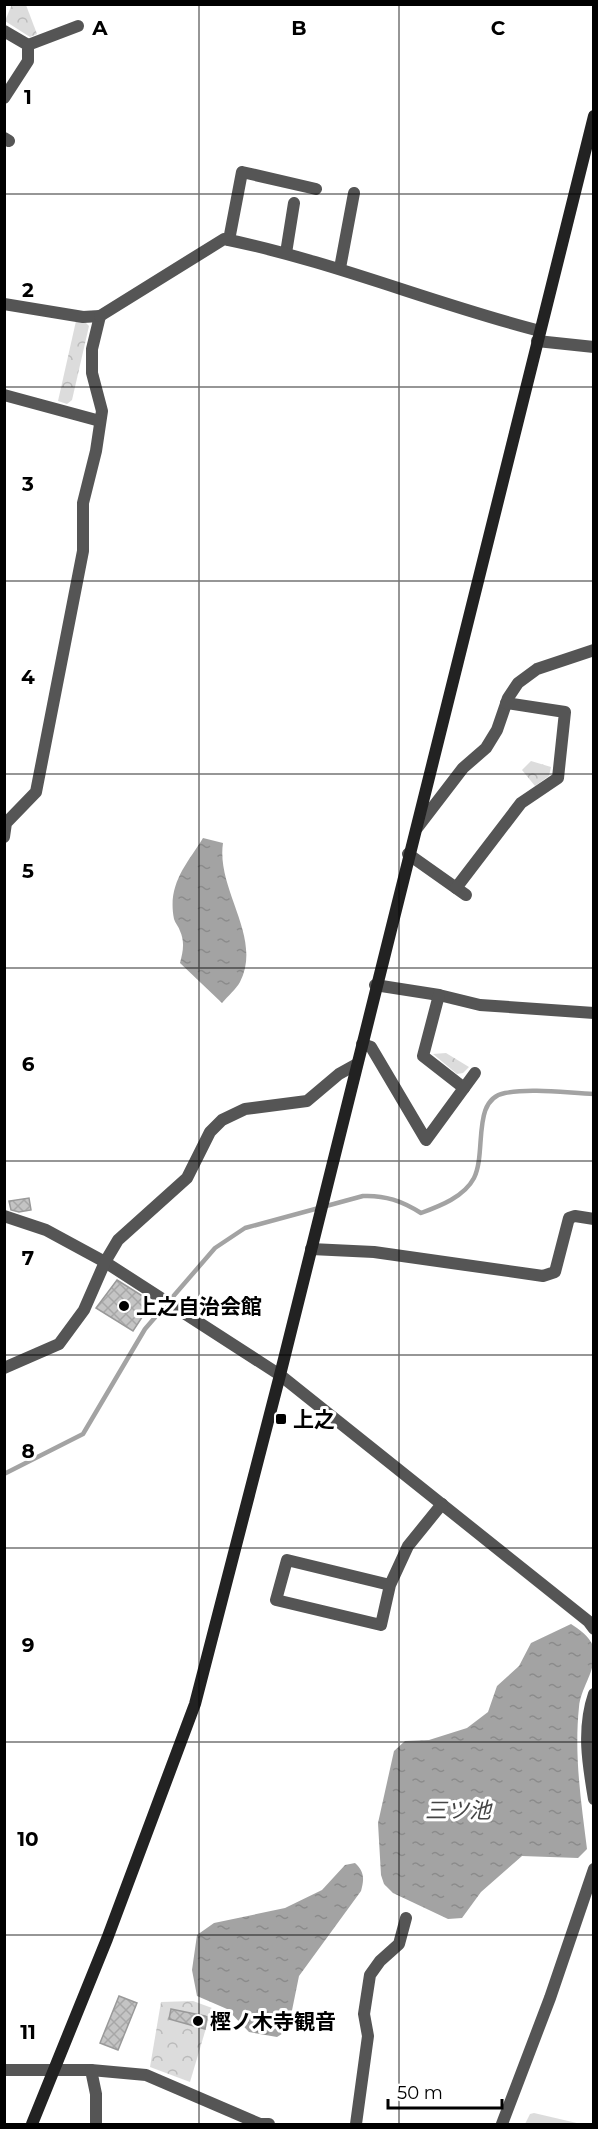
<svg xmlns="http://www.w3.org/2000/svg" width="598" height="2129" font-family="Montserrat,'Noto Sans JP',sans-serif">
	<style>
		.park { fill: url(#park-crowns) }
		.water { fill: url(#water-ripples) }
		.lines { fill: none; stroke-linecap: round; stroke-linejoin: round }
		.stream { stroke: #a3a3a3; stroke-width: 4.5 }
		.building { fill: url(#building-cross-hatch); stroke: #999; stroke-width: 1.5 }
		.street { stroke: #555; stroke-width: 12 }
		.secondary { stroke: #222; stroke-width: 12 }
		.grid { fill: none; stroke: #000; stroke-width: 1.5; stroke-opacity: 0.55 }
		.poi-dot { fill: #000; stroke: #fff; stroke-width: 2 }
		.labels { text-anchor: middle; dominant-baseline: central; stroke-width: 6; stroke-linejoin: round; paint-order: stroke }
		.poi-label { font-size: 21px; font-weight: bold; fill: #000; stroke: #fff; text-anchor: start }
		.water-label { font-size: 22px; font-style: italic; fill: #444; stroke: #fff }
		.grid-label { font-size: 20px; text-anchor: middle; font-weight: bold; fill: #000; stroke: #fff; stroke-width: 6; stroke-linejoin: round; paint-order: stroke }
	</style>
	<defs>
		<pattern id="park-crowns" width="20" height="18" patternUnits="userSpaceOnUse" patternTransform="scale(1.5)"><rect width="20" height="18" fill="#dcdcdc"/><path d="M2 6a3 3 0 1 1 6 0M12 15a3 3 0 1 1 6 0" fill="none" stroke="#bbb"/></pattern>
		<pattern id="water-ripples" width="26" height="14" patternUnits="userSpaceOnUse" patternTransform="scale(1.5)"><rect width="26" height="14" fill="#a3a3a3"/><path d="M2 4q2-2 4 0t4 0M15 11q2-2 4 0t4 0" fill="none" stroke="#8b8b8b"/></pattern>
		<pattern id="building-cross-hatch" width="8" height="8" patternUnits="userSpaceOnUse" patternTransform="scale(1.5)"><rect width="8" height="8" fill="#c4c4c4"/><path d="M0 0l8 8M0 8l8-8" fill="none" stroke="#a7a7a7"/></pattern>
	</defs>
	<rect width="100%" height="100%" fill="#fff"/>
	<g class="park">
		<polygon points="12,4 26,5 37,34 30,37 5,21"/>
		<polygon points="76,321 85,322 89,326 72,400 67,404 58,401"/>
		<polygon points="531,761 551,767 549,776 535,786 522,770"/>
		<polygon points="446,1053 469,1067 463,1073 457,1074 433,1054"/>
		<polygon points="193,2001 212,2008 190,2082 150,2067 161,2002"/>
		<polygon points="534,2113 581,2124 525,2124 530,2114"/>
	</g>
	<g class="water">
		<path d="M203 838 223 843C216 890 263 937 240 982 236 989 228 996 222 1003L180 963C183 952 185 942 180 931 179 927 175 923 174 919 167 884 187 864 203 838Z"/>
		<path d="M571 1624C580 1630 589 1636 593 1646 598 1670 581 1686 579 1707 574 1755 581 1801 587 1849L578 1858 522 1856 481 1892 462 1918 448 1919 393 1893 384 1884 381 1875 378 1823 394 1751 405 1741 429 1740 467 1728 488 1712 497 1686 519 1666 531 1643Z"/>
		<path d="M355 1863C365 1872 364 1880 361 1891L299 1976 288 2030 277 2037 249 2032 227 2009 197 1996 192 1970 197 1935 214 1923 285 1908 322 1890 345 1865Z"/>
	</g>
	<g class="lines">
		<path class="stream" d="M4 1474 83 1434 145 1329 215 1248 245 1228 363 1196C385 1195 402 1201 421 1213 440 1206 464 1197 474 1178 487 1152 471 1099 505 1093 531 1088 567 1093 594 1094"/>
	</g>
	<g class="building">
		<polygon points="29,1198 31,1210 19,1212 11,1210 9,1201"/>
		<polygon points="117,1280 152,1302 133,1331 96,1308"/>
		<polygon points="119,1996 137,2003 118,2050 100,2043"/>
		<polygon points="171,2009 205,2016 207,2017 205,2029 169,2019"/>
	</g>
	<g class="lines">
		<g class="street">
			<polyline points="4,31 28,45 28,61 4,98"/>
			<polyline points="28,45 78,26"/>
			<polyline points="4,138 9,141"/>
			<polyline points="229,240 242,172 316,189"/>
			<polyline points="286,253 294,203"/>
			<polyline points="340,268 354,193"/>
			<polyline points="4,304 83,317 100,316 92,349 92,373 102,411 96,451 83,503 83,551 36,792 6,823 4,837"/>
			<path d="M100 316 224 239C332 261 434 304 540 331"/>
			<polyline points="537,341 594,347"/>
			<polyline points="4,395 100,421"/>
			<polyline points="417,828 463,768 486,748 497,730 508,698 518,683 537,669 594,650"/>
			<polyline points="408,854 466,895"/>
			<polyline points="456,888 521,803 558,778 565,712 506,703"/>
			<polyline points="375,985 439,995 480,1005 594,1013"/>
			<polyline points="439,995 423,1056 464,1088"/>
			<polyline points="362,1044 371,1047 426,1140 475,1073"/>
			<polyline points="4,1216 46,1230 105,1262 280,1375 588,1621 594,1629"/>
			<polyline points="311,1249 374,1252 543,1276 555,1272 569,1218 575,1216 594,1219"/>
			<polyline points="4,1368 59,1344 84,1310 105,1262 118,1240 187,1178 210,1132 222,1120 245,1109 307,1101 339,1074 357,1064"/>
			<polyline points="390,1585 287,1560 276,1600 381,1625 390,1585 408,1546 442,1504"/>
			<path d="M594 1694C582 1729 588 1764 594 1799"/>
			<polyline points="4,2070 91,2070 146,2075 260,2124 269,2124"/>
			<polyline points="91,2070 96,2094 96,2124"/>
			<polyline points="356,2124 368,2036 364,2014 370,1975 380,1961 399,1944 406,1918"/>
			<polyline points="502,2124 550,1998 594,1869"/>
		</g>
		<polyline class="secondary" points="32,2124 107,1939 195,1704 280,1375 594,116"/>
	</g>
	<path class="grid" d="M199 4V2124M399 4V2124M4 194H594M4 387H594M4 581H594M4 774H594M4 968H594M4 1161H594M4 1355H594M4 1548H594M4 1742H594M4 1935H594"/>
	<g class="poi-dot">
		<circle cx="124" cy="1306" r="6"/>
		<rect x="275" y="1413" width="12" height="12" rx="3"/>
		<circle cx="198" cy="2021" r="6"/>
	</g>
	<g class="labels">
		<g class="poi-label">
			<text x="136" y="1306">上之自治会館</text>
			<text x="293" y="1419">上之</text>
			<text x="210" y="2021">樫ノ木寺観音</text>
		</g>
		<g class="water-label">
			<text x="458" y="1810">三ツ池</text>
		</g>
	</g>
	<g class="grid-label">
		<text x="100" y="35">A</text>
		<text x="299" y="35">B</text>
		<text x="498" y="35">C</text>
		<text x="28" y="104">1</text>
		<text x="28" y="297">2</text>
		<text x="28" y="491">3</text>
		<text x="28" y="684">4</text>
		<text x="28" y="878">5</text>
		<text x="28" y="1071">6</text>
		<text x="28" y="1265">7</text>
		<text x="28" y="1458">8</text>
		<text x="28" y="1652">9</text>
		<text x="28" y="1846">10</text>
		<text x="28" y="2039">11</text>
	</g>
	<rect width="598" height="2129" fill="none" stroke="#000000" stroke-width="12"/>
	<path d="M388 2099v9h114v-9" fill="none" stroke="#000000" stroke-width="3"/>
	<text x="397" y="2099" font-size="18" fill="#000000" stroke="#ffffff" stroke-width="4.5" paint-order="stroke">50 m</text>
</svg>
